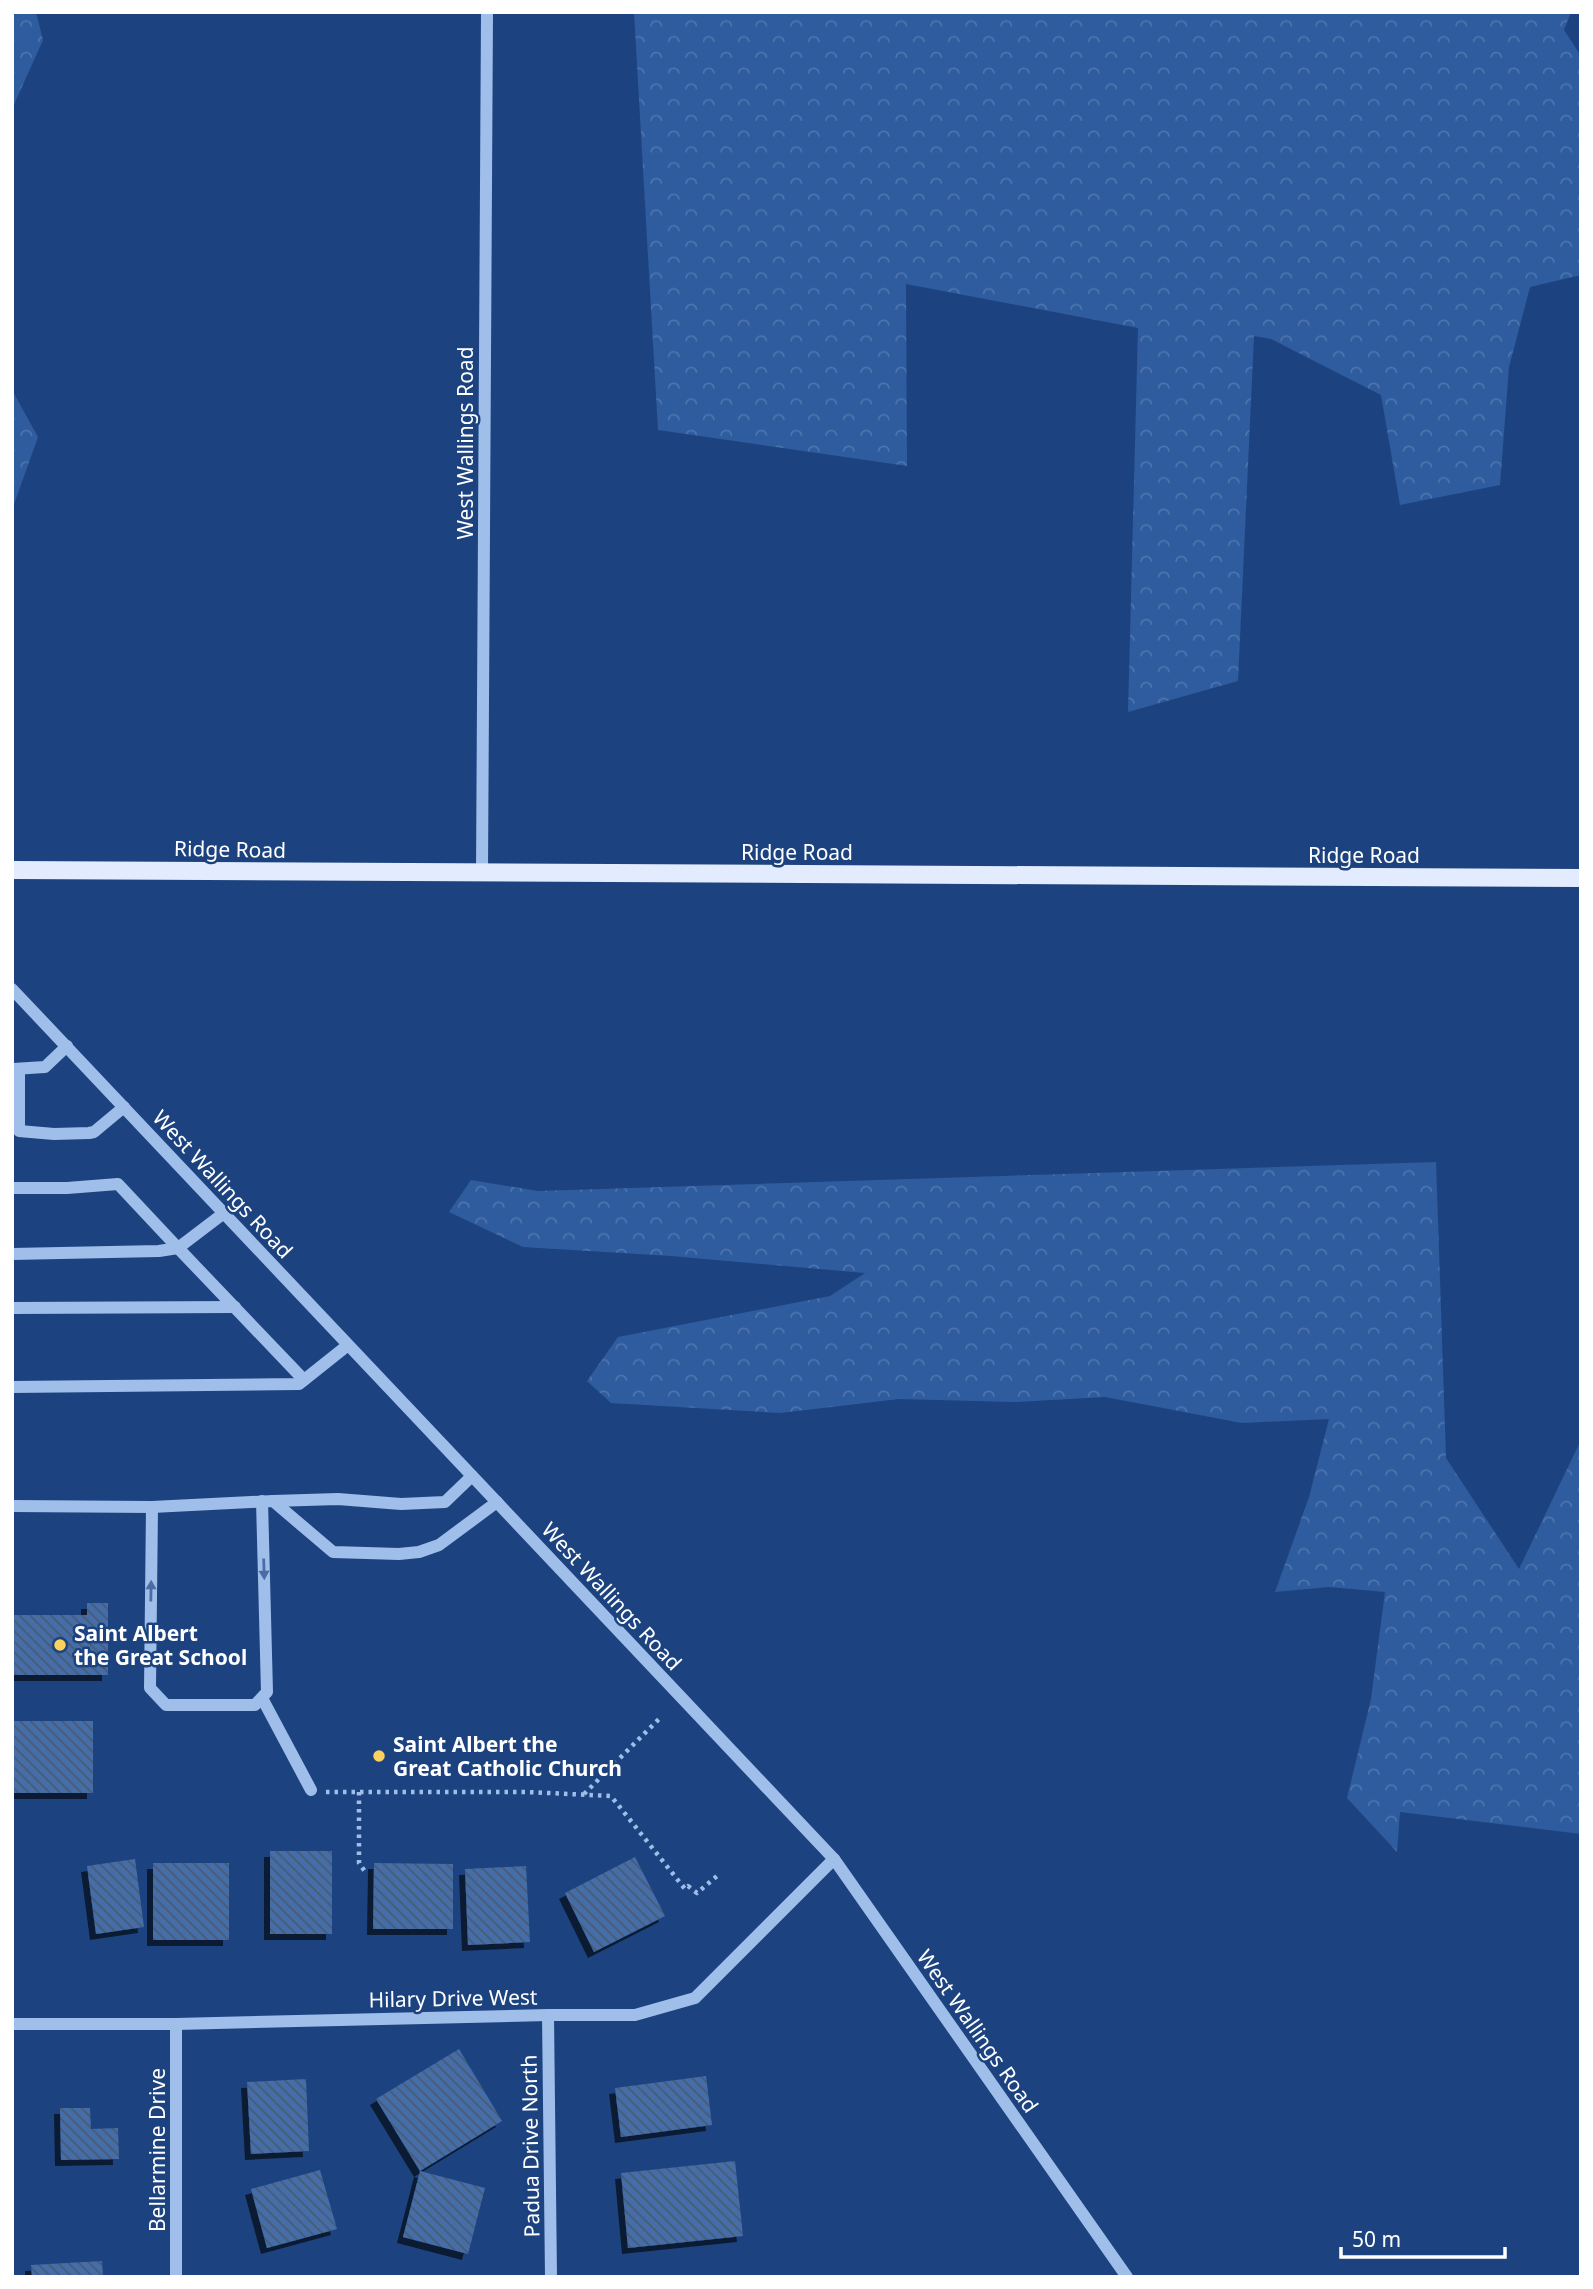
<svg xmlns="http://www.w3.org/2000/svg" width="1593" height="2289" font-family="'Noto Sans',sans-serif">
	<style>
		.forest { fill: url(#forest-crowns) }
		.building { fill: url(#building-back-hatch); filter: url(#shadow) }
		.lines { fill: none; stroke-linecap: round; stroke-linejoin: round }
		.path { stroke: #9fbee9; stroke-width: 4.5; stroke-dasharray: 3.5 5; stroke-linecap: butt }
		.minor { stroke: #9fbee9; stroke-width: 12 }
		.major { stroke: #e2ecfe; stroke-width: 18 }
		.oneway { fill: #4a6ea4 }
		.poi-dot { fill: #fad25c; stroke: #1c437f; stroke-width: 2.5 }
		.labels { text-anchor: middle; dominant-baseline: central; stroke-width: 5; stroke-linejoin: round; paint-order: stroke }
		.street-label { font-size: 21px; fill: #fff; stroke: #1c437f }
		.poi-label { font-size: 21px; font-weight: bold; fill: #fff; stroke: #1c437f; text-anchor: start }
	</style>
	<defs>
		<pattern id="forest-crowns" width="20" height="18" patternUnits="userSpaceOnUse" patternTransform="scale(1.75)"><rect width="20" height="18" fill="#2e5c9e"/><path d="M2 6a3 3 0 1 1 6 0M12 15a3 3 0 1 1 6 0" fill="none" stroke="#4d74ad"/></pattern>
		<pattern id="building-back-hatch" width="6" height="6" patternUnits="userSpaceOnUse" patternTransform="scale(1.75)"><rect width="6" height="6" fill="#446ea9"/><path d="M-1 5l2 2M0 0l6 6M5-1l2 2" fill="none" stroke="#495a71"/></pattern>
		<filter id="shadow"><feDropShadow dx="-6" dy="6" stdDeviation="0" flood-color="#0009"/></filter>
	</defs>
	<rect width="100%" height="100%" fill="#1c437f"/>
	<g class="forest">
		<polygon points="12,12 36,12 43,40 12,109"/>
		<polygon points="634,12 1571,12 1564,30 1581,56 1581,275 1530,287 1509,367 1500,485 1400,505 1381,395 1271,339 1254,336 1238,681 1128,712 1138,328 906,284 907,466 658,430"/>
		<polygon points="12,390 38,437 13,507 12,507"/>
		<polygon points="1436,1162 1446,1458 1519,1569 1581,1440 1581,1834 1400,1812 1397,1852 1347,1798 1371,1699 1385,1592 1329,1587 1275,1592 1309,1497 1329,1419 1242,1423 1105,1397 1014,1402 899,1399 780,1413 611,1403 587,1381 618,1337 830,1296 865,1273 671,1256 523,1247 449,1212 471,1180 538,1191"/>
	</g>
	<g class="building">
		<polygon points="87,1603 108,1603 108,1675 12,1675 12,1615 87,1615"/>
		<rect x="12" y="1721" width="81" height="72"/>
		<rect x="270" y="1851" width="62" height="83"/>
		<polygon points="635,1857 665,1916 594,1952 565,1893"/>
		<polygon points="135,1859 144,1927 96,1934 87,1866"/>
		<rect x="153" y="1863" width="76" height="77"/>
		<polygon points="374,1863 453,1864 453,1929 373,1929"/>
		<polygon points="526,1866 530,1942 468,1945 465,1869"/>
		<polygon points="459,2049 502,2121 420,2171 376,2099"/>
		<polygon points="706,2076 712,2125 621,2137 615,2088"/>
		<polygon points="306,2079 309,2151 251,2154 247,2082"/>
		<polygon points="60,2108 90,2108 91,2129 118,2128 119,2159 61,2160"/>
		<polygon points="735,2161 743,2236 628,2248 621,2173"/>
		<polygon points="320,2170 337,2229 267,2248 251,2189"/>
		<polygon points="420,2171 485,2188 468,2254 403,2237"/>
		<polygon points="102,2261 103,2277 32,2277 31,2265"/>
	</g>
	<g class="lines">
		<g class="path">
			<polyline points="326,1792 527,1792 611,1796 685,1889 688,1886 697,1893 717,1876"/>
			<polyline points="359,1792 359,1863 366,1873"/>
			<polyline points="584,1794 662,1716"/>
		</g>
		<g class="minor">
			<polyline points="482,873 487,12"/>
			<polyline points="12,989 834,1859 1127,2277"/>
			<polyline points="13,1069 45,1067 67,1046"/>
			<polyline points="19,1069 19,1131 54,1134 89,1133 94,1132 124,1107"/>
			<polyline points="12,1188 67,1188 118,1184 178,1248"/>
			<polyline points="224,1213 178,1248 304,1380"/>
			<polyline points="12,1254 159,1251 178,1248"/>
			<polyline points="12,1308 235,1307"/>
			<polyline points="12,1387 299,1384 348,1345"/>
			<polyline points="273,1501 338,1499 401,1504 445,1502 472,1476"/>
			<polyline points="12,1506 152,1507 273,1501 333,1552 399,1554 419,1552 439,1545 497,1502"/>
			<polyline points="152,1507 150,1688 166,1705 255,1705 267,1692 262,1501"/>
			<polyline points="262,1698 311,1790"/>
			<polyline points="548,2015 551,2277"/>
			<polyline points="12,2024 176,2024 548,2015 635,2015 695,1998 834,1859"/>
			<polyline points="176,2024 176,2277"/>
		</g>
		<polyline class="major" points="12,870 1581,878"/>
	</g>
	<defs><path id="oneway-solid" d="M-6-.8H1V-3.2L6.5 0L1 3.2V.8H-6Z" transform="scale(1.75)"/></defs>
	<g class="oneway">
		<use href="#oneway-solid" transform="translate(264 1569) rotate(88)"/>
		<use href="#oneway-solid" transform="translate(151 1591) rotate(-89)"/>
	</g>
	<g class="poi-dot">
		<circle cx="60" cy="1645" r="7"/>
		<circle cx="379" cy="1756" r="7"/>
	</g>
	<g class="labels">
		<g class="street-label">
			<text transform="translate(465 443) rotate(-90)">West Wallings Road</text>
			<text transform="translate(230 849) rotate(1)">Ridge Road</text>
			<text x="797" y="852">Ridge Road</text>
			<text x="1364" y="855">Ridge Road</text>
			<text transform="translate(223 1184) rotate(47)">West Wallings Road</text>
			<text transform="translate(612 1596) rotate(47)">West Wallings Road</text>
			<text transform="translate(453 1998) rotate(-1)">Hilary Drive West</text>
			<text transform="translate(978 2031) rotate(55)">West Wallings Road</text>
			<text transform="translate(530 2146) rotate(-91)">Padua Drive North</text>
			<text transform="translate(157 2150) rotate(-90)">Bellarmine Drive</text>
		</g>
		<g class="poi-label">
			<text x="74" y="1633">Saint Albert<tspan x="74" dy="24">the Great School</tspan></text>
			<text x="393" y="1744">Saint Albert the<tspan x="393" dy="24">Great Catholic Church</tspan></text>
		</g>
	</g>
	<rect width="1593" height="2289" fill="none" stroke="#ffffff" stroke-width="28"/>
	<path d="M1341 2247v10h164v-10" fill="none" stroke="#ffffff" stroke-width="3.5"/>
	<text x="1352" y="2247" font-size="21" fill="#ffffff" stroke="#1c437f" stroke-width="5" paint-order="stroke">50 m</text>
</svg>
